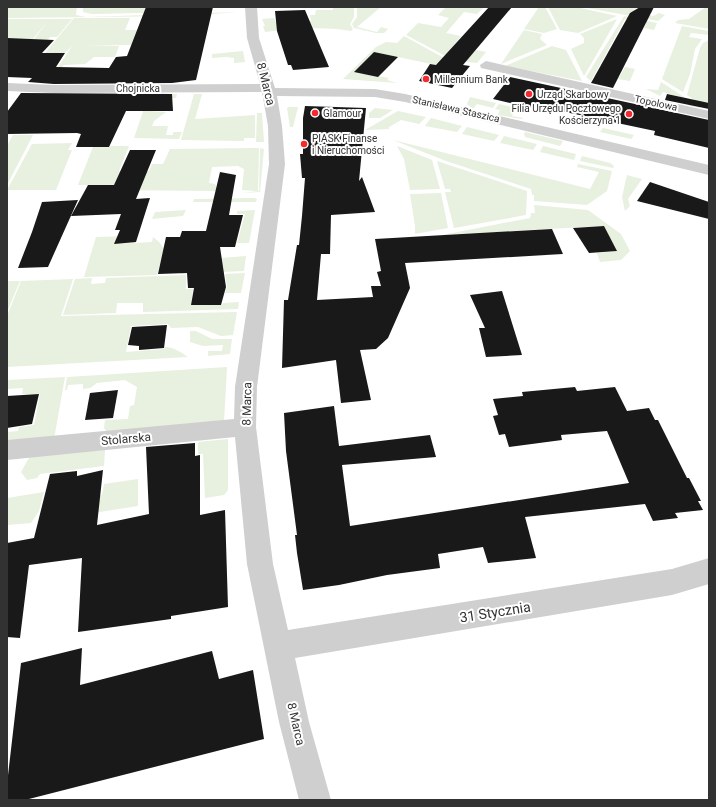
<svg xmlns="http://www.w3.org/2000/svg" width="716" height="807" font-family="Roboto,sans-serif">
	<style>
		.green { fill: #e8f0e0 }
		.building { fill: #191919 }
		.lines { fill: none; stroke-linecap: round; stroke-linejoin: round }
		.minor { fill: #cfcfcf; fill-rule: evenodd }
		.poi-dot { fill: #f42a31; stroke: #fff; stroke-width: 1.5 }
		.labels { text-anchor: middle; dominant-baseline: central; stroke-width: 4; stroke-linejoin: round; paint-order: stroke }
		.far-poi-label { font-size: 10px; fill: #323232; stroke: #fff; text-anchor: start }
		.far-street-label { font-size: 10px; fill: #323232; stroke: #fff }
		.street-label { font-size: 12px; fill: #323232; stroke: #fff }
		.near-street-label { font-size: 14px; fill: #323232; stroke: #fff }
	</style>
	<rect width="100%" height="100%" fill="#fff"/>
	<g class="green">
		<polygon points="7,7 77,7 76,15 86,17 238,12 186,16 7,18"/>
		<polygon points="83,7 188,7 187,12 92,14 83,12"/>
		<path d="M333 7H354V17L350 24 353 29 351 31C321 26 294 29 265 32L263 26H265L262 19 274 18 276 23 311 21 310 15H315L316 10H333Z"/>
		<polygon points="357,7 381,7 357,27 377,32 381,27 388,29 384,33 376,33 354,28 352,24 357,17"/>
		<polygon points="446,7 484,7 477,14 464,12 446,33 461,36 449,51 470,56 476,50 486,52 477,63 453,60 406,35 418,23 441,27 449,18 438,15"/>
		<polygon points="539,7 545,7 557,29 544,33 524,29"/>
		<polygon points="548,7 576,7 617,16 578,33 560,30"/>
		<polygon points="582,7 639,7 633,10 653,16 659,13 665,15 658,21"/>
		<polygon points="706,7 709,7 709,29 675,23 678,20 689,19"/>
		<polygon points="624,16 657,23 654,30 644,28 646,23 625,19 591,81 586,77"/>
		<polygon points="74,18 130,18 125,30 149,30 169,44 84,46 119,46 115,57 94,57 85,64 64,65 49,81 72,46 65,53 45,53"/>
		<polygon points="7,19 72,19 57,37 50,37 48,40 54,41 42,53 21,56 48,21 25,48 7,48"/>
		<polygon points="617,19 584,76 571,49 584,43 584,38 580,34"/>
		<polygon points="682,26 709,31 709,35 691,33 689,37 702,39 695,49 690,74 683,92 662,79"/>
		<polygon points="524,30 542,34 540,39 547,45 501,64"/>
		<polygon points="404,36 444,58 441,66 374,52 354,72 389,78 387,80 397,83 343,79 376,47 386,42 397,43"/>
		<polygon points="709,40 709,98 706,108 687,95 700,48 703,43"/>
		<polygon points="552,46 566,50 582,81 505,66"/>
		<polygon points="243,51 245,62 234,63 234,58 226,57 212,58 212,54"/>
		<polygon points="625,67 635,69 630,81 618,79"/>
		<polygon points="661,82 701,108 690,106 680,97 663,92 660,96 646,89 658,90"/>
		<polygon points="149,94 177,94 176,98 152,99 148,111 166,112 154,121 152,126 168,126 166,135 173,135 173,132 182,132 179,139 134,138"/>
		<polygon points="194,94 202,94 195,119 255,115 255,138 244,138 244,141 181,140"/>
		<polygon points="470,97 496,103 493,108 477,104 473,109 467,104"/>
		<polygon points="499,104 516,108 512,116 523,118 522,119 498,115 500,110 495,109"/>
		<polygon points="289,107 298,107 293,127 290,127 287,108"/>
		<polygon points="375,108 393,110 380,118 369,118 369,113"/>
		<polygon points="398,111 426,117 419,124 401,120 389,127 389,129 365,130"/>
		<polygon points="257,113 262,113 264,142 256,142"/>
		<polygon points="431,118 462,126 457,132 425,126"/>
		<polygon points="467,127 499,135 494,141 462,134"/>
		<polygon points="603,128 634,135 631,139 600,132"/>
		<polygon points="525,132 563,141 560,146 525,137 524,134"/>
		<polygon points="13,135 33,135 7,185 7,146"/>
		<polygon points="504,136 537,144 533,150 500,143"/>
		<polygon points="393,140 590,189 599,172 577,167 578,164 612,171 607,191 587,205 534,201 534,195 532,195 531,189 446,161"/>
		<polygon points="72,143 68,150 72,150 56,190 7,190 32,144"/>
		<polygon points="111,146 129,146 119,171 149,171 152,164 163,164 170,149 259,148 258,191 242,190 244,169 238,166 212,167 209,183 215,184 218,191 104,190 106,185 78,185 93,147 110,147"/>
		<polygon points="397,146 432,160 440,189 410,190 404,159"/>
		<polygon points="543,146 576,154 574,160 540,152"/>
		<polygon points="260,148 264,149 260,192 242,193 259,191"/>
		<polygon points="582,156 610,163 614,166 613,168 580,161"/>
		<polygon points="437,161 527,191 526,215 454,228 445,192 451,192 450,189 445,189"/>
		<polygon points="627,175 642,179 628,199 630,206 625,211 622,197"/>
		<polygon points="441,193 448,228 415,234 415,226 410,194"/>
		<polygon points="254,198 257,199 256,202 193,202 194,199"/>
		<polygon points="534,205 588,210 621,234 630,251 621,260 600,262 597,253 617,251 603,226 442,235 530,218 531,213 535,213"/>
		<polygon points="186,210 183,216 152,219 155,212"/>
		<polygon points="255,210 249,243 237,243 245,214 237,214 237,211"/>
		<polygon points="135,236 135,243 152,242 153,237 159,242 164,249 157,275 84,277 96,237"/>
		<polygon points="246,256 244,271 181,274 183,261"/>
		<polygon points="245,273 241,293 225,293 227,287 225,274"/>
		<polygon points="186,275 186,289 193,289 191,305 222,305 223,303 239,302 238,309 143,312 143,303 117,303 116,313 63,315 75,279 92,278 91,284 105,283 106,278"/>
		<path d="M73 279 61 316 237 312 233 335 221 336 198 327 171 328 168 324 131 326 126 352 164 349 165 347C173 347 181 352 188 357L7 367V316L21 281Z"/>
		<polygon points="7,281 20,281 7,312"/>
		<polygon points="190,331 196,331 212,339 232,339 230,354 208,356 208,351 222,351 223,345 203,346 190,342"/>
		<polygon points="227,367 224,422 107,432 104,428 105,420 128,419 130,406 134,405 137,387 125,380 97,383 90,388 83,389 83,384 68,385 67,390 65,390 67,377"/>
		<polygon points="65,377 54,439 7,444 7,432 18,431 19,427 34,425 40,394 22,394 23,388 7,389 7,380"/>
		<polygon points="228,439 228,490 224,495 205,498 203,454 198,454 198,442"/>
		<polygon points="105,450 104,466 40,474 37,478 27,480 21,472 30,456"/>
		<polygon points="138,479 138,506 62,518 58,502 102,495 104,484"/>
		<polygon points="44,492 39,511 31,523 7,525 7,498"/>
	</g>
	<g class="building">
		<polygon points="146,7 213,7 196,80 172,83 54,84 28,82 32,78 7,77 7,38 54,40 42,53 65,53 56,67 109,68 116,57 127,56"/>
		<polygon points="489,7 512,7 463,65 470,66 452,88 419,81 430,64 436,65"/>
		<polygon points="640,7 654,7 613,88 591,83 630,13"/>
		<polygon points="305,10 329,67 293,70 291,65 288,65 277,31 275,11"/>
		<polygon points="374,52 398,57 378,77 354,72"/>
		<polygon points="510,77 709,120 709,148 654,135 655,131 551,109 549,112 493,99"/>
		<polygon points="21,93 172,94 173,111 126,111 109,147 76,147 81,134 77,133 7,134 7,112"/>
		<polygon points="667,94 709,103 709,109 665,100"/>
		<polygon points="305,106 366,108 359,181 362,177 375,212 331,215 330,254 321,254 317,300 373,297 371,286 381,286 377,272 381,271 375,239 552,229 563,254 405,263 410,288 388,338 376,349 360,350 371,400 341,403 336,360 282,368 284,300 288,300 297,245 299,245 302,216 305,178 302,178 300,154 303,154 303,118"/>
		<polygon points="130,150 156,150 136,199 150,198 136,242 114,244 120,230 115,230 121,214 71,216 88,185 114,185"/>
		<polygon points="220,172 236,175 229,215 243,215 235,247 220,247 226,287 221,305 191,305 194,288 188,288 187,273 158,274 166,237 180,237 182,231 206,231"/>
		<polygon points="650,182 709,202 709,219 637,201"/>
		<polygon points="78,200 48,267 18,268 32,232 42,202"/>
		<polygon points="604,226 617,251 589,253 573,228"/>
		<polygon points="502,291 522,355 486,357 479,328 485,328 470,295"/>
		<polygon points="167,325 164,348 139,350 139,346 128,345 132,327"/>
		<polygon points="575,387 577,391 615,387 627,411 649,408 655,420 658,420 687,478 689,478 701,501 698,501 703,510 675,513 678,518 653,521 645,504 525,517 536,558 488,563 483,547 438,554 440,568 387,575 339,585 303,590 297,553 295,535 297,535 286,451 284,413 334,406 339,446 430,435 436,457 342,465 350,526 629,483 607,431 561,435 562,440 509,447 505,434 499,435 493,416 498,415 493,399 523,396 522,392"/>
		<polygon points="118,390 113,418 85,420 90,393"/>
		<polygon points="39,394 32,424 7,428 7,396"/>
		<polygon points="195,443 195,456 200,455 200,515 225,510 228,607 171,616 171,619 78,632 82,558 29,565 20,638 7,637 7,543 34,538 50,474 77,471 77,476 103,470 97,525 149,514 146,447"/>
		<polygon points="82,648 80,685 212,651 219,679 253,670 264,739 25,800 7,800 7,784 21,663"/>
	</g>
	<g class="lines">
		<g class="minor">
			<polygon points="245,7 257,7 259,38 275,88 375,89 405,94 709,165 709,175 405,102 375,97 277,96 282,126 285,164 257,387 256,427 273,564 288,630 672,569 709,558 709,584 672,595 295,658 309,722 331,800 299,800 279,722 247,564 235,437 7,460 7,440 234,419 235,387 269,164 268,126 262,92 54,93 7,91 7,83 54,85 260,84 247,38"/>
			<polygon points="486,61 709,111 709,119 481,68 480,65"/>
		</g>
	</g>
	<g class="poi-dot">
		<circle cx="426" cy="79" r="4"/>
		<circle cx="529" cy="94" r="4"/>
		<circle cx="315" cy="113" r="4"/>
		<circle cx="629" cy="114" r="4"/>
		<circle cx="304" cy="144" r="4"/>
	</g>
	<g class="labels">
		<g class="far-poi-label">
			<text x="434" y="79">Millennium Bank</text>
			<text x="537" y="94">Urząd Skarbowy</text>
			<text x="621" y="108" text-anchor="end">Filia Urzędu Pocztowego<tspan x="621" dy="12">Kościerzyna 1</tspan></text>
			<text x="323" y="113">Glamour</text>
			<text x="312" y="138">PIASK Finanse<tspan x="312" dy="12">i Nieruchomości</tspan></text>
		</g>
		<g class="far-street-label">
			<text x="138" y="88">Chojnicka</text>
			<text transform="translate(656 103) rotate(12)">Topolowa</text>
			<text transform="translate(456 109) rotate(13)">Stanisława Staszica</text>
		</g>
		<g class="street-label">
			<text transform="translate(266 84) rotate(76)">8 Marca</text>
			<text transform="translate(247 404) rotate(-89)">8 Marca</text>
			<text transform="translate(126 439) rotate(-5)">Stolarska</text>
			<text transform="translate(296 724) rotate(77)">8 Marca</text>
		</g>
		<g class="near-street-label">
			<text transform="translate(495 612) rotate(-9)">31 Stycznia</text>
		</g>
	</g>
	<rect width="716" height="807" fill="none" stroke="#323232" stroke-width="16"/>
</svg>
